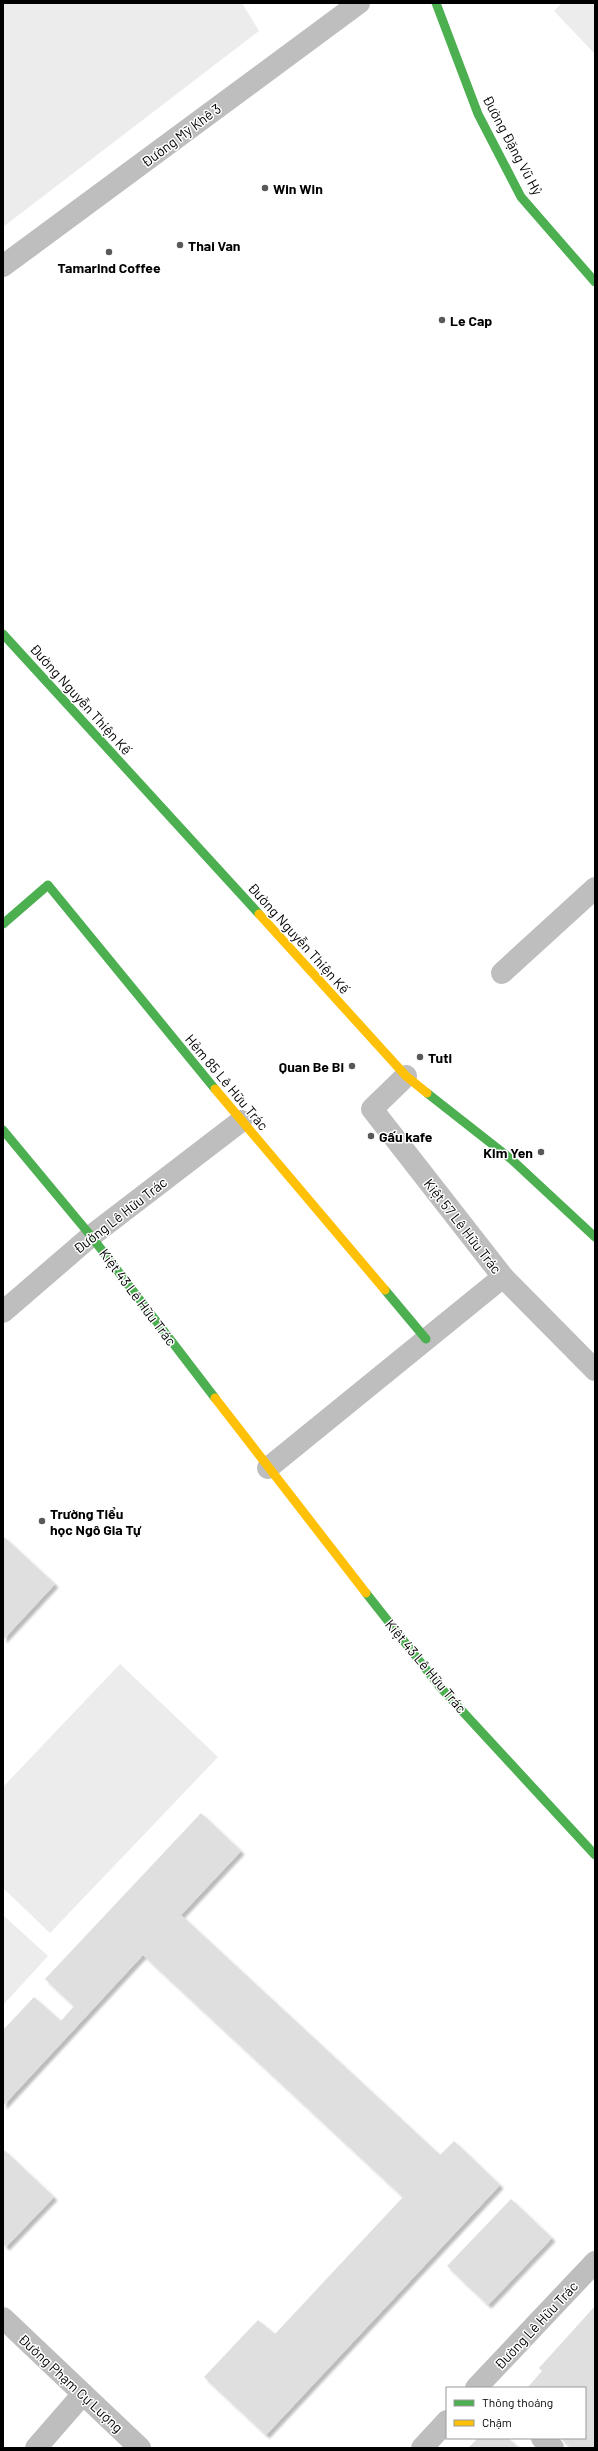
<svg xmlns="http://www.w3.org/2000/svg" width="598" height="2451" font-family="Barlow,sans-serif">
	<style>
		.green { fill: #ececec }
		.building { fill: #dfdfdf; filter: url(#shadow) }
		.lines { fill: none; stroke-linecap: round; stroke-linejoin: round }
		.street { stroke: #bebebe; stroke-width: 22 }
		.fast { stroke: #4caf50; stroke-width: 9 }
		.slow { stroke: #ffc107; stroke-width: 9 }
		.poi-dot { fill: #595959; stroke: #fff; stroke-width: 1.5 }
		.labels { text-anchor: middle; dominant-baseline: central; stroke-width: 3; stroke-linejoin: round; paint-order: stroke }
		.street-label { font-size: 14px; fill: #000; stroke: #fff }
		.poi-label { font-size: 14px; font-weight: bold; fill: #000; stroke: #fff; text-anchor: start }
	</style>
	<defs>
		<filter id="shadow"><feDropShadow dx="3.5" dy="3.5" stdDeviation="1" flood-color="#0004"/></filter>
	</defs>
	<rect width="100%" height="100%" fill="#fff"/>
	<g class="green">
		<polygon points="3,3 242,3 259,31 3,227"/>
		<polygon points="562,3 595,3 595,54 554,11"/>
		<polygon points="120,1664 218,1757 50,1933 3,1888 3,1787"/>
		<polygon points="3,1915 48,1956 3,2005"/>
	</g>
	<g class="building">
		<polygon points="3,1536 55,1584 3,1640"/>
		<polygon points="201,1813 241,1851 181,1915 440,2155 454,2141 500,2185 266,2435 204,2377 258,2320 275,2334 403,2197 143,1955 3,2106 3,2030 34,1997 61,2021 74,2006 45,1979"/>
		<polygon points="3,2149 54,2197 6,2247 3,2244"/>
		<polygon points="511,2199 552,2238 488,2305 447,2266"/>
		<polygon points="595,2306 595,2448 571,2448 560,2438 585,2438 585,2388 527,2388 542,2371 539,2368"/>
		<polygon points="478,2438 508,2438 519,2448 468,2448"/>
	</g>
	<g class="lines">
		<g class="street">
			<polyline points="3,266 359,3"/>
			<polyline points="502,973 595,888"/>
			<polyline points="406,1076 372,1109 503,1277 595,1370"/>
			<polyline points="3,1312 91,1236 241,1121"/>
			<polyline points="268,1468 503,1277"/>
			<polyline points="3,2318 140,2448"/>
			<polyline points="476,2388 595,2262"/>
			<polyline points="542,2438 553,2448"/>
			<polyline points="36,2448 83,2394"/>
			<polyline points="422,2448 447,2421"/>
		</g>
		<g class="fast">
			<polyline points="436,3 478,114 521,197 595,282"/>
			<polyline points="3,634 259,914"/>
			<polyline points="3,924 48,885 215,1089"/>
			<polyline points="427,1093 511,1159 595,1237"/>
			<polyline points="3,1130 91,1236 215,1398"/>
			<polyline points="385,1290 426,1339"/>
			<polyline points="366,1593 440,1687 595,1855"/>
		</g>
		<g class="slow">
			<polyline points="259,914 406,1076 427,1093"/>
			<polyline points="215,1089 385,1290"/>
			<polyline points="215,1398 366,1593"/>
		</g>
	</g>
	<g class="poi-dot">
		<circle cx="265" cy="188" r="4"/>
		<circle cx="180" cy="245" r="4"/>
		<circle cx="109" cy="252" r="4"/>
		<circle cx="442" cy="320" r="4"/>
		<circle cx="420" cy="1057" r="4"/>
		<circle cx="352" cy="1066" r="4"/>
		<circle cx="371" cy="1136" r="4"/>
		<circle cx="541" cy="1152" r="4"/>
		<circle cx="42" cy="1521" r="4"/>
	</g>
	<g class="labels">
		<g class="street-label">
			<text transform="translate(181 135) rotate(-37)">Đường Mỹ Khê 3</text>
			<text transform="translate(513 145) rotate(62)">Đường Đặng Vũ Hỷ</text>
			<text transform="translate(81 699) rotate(48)">Đường Nguyễn Thiện Kế</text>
			<text transform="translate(299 938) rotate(48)">Đường Nguyễn Thiện Kế</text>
			<text transform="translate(227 1082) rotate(50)">Hẻm 85 Lê Hữu Trác</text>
			<text transform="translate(120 1215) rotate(-38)">Đường Lê Hữu Trác</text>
			<text transform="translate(463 1226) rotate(52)">Kiệt 57 Lê Hữu Trác</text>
			<text transform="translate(138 1297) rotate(53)">Kiệt 43 Lê Hữu Trác</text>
			<text transform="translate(426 1666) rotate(50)">Kiệt 43 Lê Hữu Trác</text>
			<text transform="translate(536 2325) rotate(-47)">Đường Lê Hữu Trác</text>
			<text transform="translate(71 2383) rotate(43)">Đường Phạm Cự Lượng</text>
		</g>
		<g class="poi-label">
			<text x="273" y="188">Win Win</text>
			<text x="188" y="245">Thai Van</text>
			<text x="109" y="267" text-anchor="middle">Tamarind Coffee</text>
			<text x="450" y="320">Le Cap</text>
			<text x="428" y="1057">Tuti</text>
			<text x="344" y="1066" text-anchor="end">Quan Be Bi</text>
			<text x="379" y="1136">Gấu kafe</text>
			<text x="533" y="1152" text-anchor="end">Kim Yen</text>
			<text x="50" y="1513">Trường Tiểu<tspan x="50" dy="16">học Ngô Gia Tự</tspan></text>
		</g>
	</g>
	<rect width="598" height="2451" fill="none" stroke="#000000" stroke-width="8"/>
	<rect x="446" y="2387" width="140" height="52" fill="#ffffff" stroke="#999999"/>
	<rect x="454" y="2400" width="20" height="6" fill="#4caf50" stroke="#999999"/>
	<text x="482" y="2407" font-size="12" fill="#000000">Thông thoáng</text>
	<rect x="454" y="2420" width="20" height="6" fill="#ffc107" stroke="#999999"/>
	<text x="482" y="2427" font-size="12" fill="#000000">Chậm</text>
</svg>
